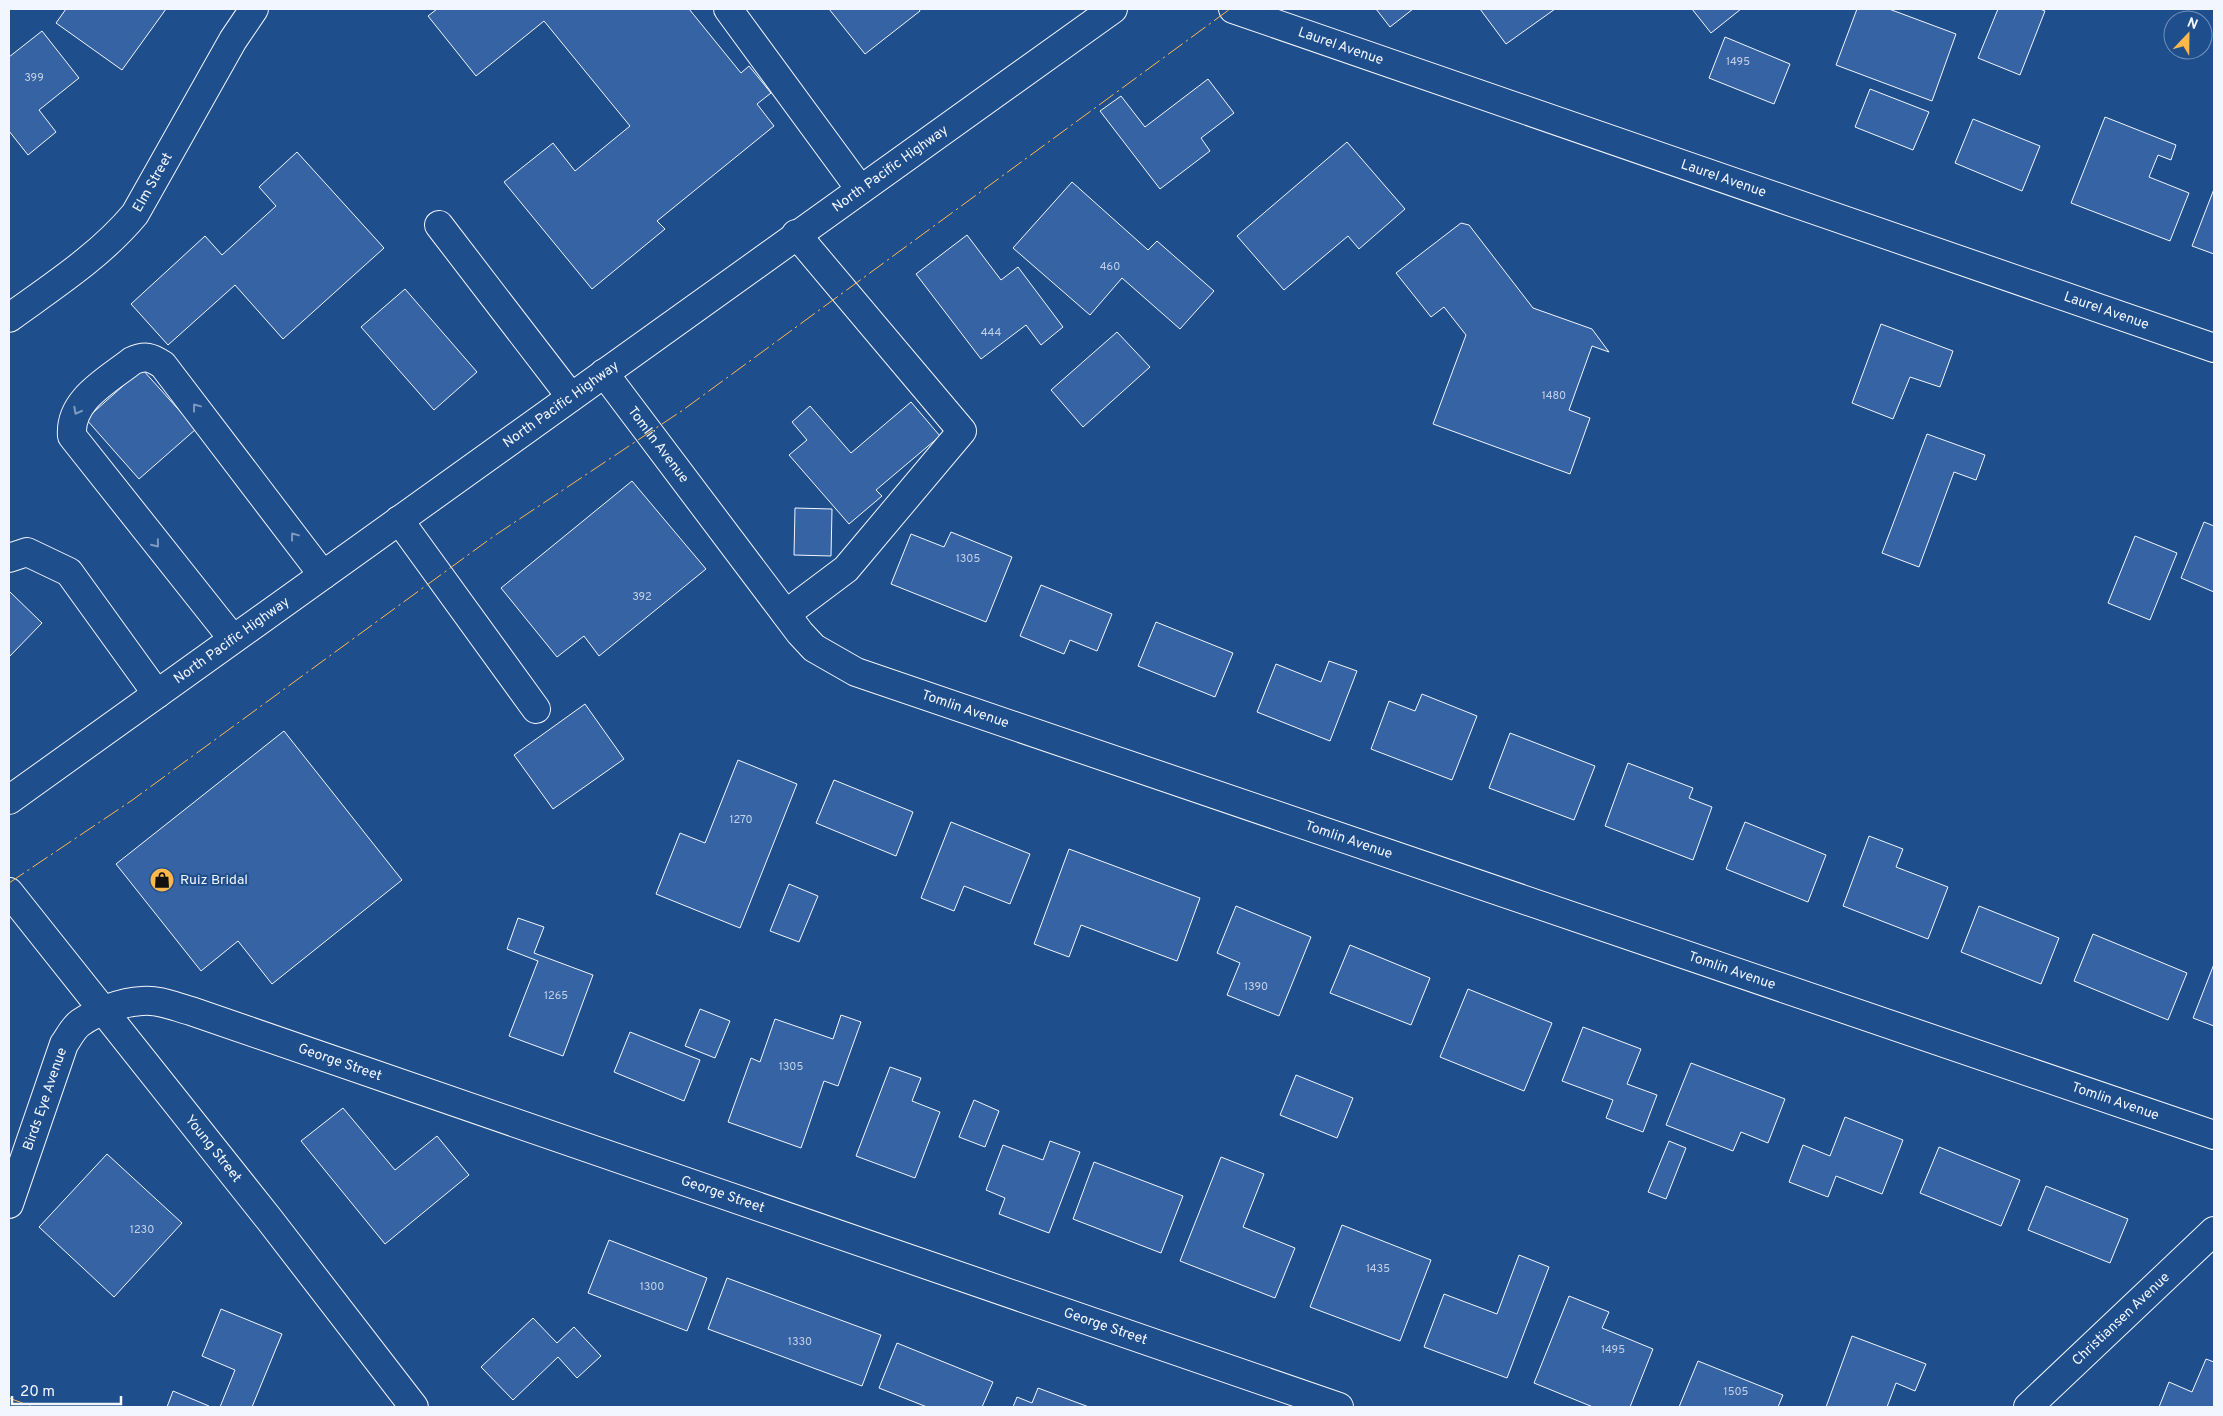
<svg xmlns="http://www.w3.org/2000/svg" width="2223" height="1416" font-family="Overpass,sans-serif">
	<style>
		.building { fill: #3563a3; stroke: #f2f6ff }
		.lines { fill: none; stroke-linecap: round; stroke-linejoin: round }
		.minor-casing { stroke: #f2f6ff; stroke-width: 30 }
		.major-casing { stroke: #f2f6ff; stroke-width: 30 }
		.minor { stroke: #1f4e8c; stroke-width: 28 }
		.major { stroke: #1f4e8c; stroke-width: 28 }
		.power { stroke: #ffb74d; stroke-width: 1; stroke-dasharray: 18 4 2.5 4; stroke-linecap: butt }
		.oneway { stroke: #7e9ac0 }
		.labels { text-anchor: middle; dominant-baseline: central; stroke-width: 4; stroke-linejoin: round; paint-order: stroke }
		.number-label { font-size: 11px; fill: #c3d1e8 }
		.street-label { font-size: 14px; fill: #f2f6ff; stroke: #1f4e8c }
		.poi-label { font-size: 14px; fill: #f2f6ff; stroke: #1f4e8c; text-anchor: start }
	</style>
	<rect width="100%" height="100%" fill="#1f4e8c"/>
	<g class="building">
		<polygon points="66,9 166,9 122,70 56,23"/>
		<polygon points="437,9 689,9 741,73 749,66 771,93 757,104 774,126 657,221 665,229 592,289 504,182 553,143 575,171 630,126 544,21 476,76 428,16"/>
		<polygon points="829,9 919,9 920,11 865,54"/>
		<polygon points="1376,9 1413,9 1390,27"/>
		<polygon points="1480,9 1555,9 1506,44"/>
		<polygon points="1692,9 1741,9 1711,33"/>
		<polygon points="1857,9 1889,9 1956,34 1932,101 1836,65"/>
		<polygon points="1998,9 2040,9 2045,11 2020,75 1978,58"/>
		<polygon points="42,31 79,78 39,110 56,132 28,155 9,131 9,57"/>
		<polygon points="1725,37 1790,64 1774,104 1709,78"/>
		<polygon points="1208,79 1234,113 1201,138 1210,151 1160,189 1100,111 1121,96 1145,127"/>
		<polygon points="1870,89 1929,112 1913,150 1855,127"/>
		<polygon points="2105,117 2176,145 2171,160 2158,155 2149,177 2189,193 2170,241 2071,203"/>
		<polygon points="1973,119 2040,146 2022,191 1955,163"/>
		<polygon points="1347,142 1405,209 1359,249 1348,236 1284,290 1237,236"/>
		<polygon points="297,152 384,248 283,339 235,285 168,345 131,304 205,236 222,255 276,206 259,187"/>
		<polygon points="1072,182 1148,250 1157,241 1214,291 1180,329 1122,278 1090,315 1013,248"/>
		<polygon points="2214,189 2214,254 2192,246"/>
		<polygon points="1461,223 1469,225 1533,308 1592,329 1609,352 1592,346 1569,410 1590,418 1570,474 1433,424 1466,335 1444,307 1431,317 1396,273"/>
		<polygon points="967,235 1001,280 1018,267 1063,327 1041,345 1026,325 981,359 916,274"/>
		<polygon points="405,289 477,372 434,410 361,327"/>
		<polygon points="1881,324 1953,351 1940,387 1910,377 1893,419 1852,403"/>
		<polygon points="1117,332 1150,367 1083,427 1051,390"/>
		<polygon points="142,369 196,429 139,479 86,419"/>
		<polygon points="911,402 940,436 876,490 882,496 849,524 789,455 807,440 792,422 810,406 851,453"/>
		<polygon points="1927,434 1985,455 1976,480 1954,472 1919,567 1882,553"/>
		<polygon points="632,481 706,569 599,656 584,636 557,657 501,588"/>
		<polygon points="795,508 832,509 831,556 794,555"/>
		<polygon points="2204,522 2214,526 2214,592 2181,578"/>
		<polygon points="951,532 1012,557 986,622 891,584 911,534 944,547"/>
		<polygon points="2135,536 2177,553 2150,620 2108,603"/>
		<polygon points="1041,585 1112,614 1097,651 1070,640 1064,654 1020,636"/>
		<polygon points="9,591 42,623 9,657"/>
		<polygon points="1156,622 1233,653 1215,697 1138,666"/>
		<polygon points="1329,661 1357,671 1330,741 1257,712 1276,664 1321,682"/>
		<polygon points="1422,694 1477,716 1452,780 1371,749 1389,701 1415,711"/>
		<polygon points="585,704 624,759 553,809 514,755"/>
		<polygon points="284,731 402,880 272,984 238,941 201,971 116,864"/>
		<polygon points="1510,733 1595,766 1574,820 1489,788"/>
		<polygon points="738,760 797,784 740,928 656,894 680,833 705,843"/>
		<polygon points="1628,763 1693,788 1689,798 1712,807 1693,860 1605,826"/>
		<polygon points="834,780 913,812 896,856 816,823"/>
		<polygon points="951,822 1030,854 1010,904 964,886 954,911 921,898"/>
		<polygon points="1745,822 1826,855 1808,902 1726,869"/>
		<polygon points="1869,836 1903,849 1896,867 1948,887 1928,939 1843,906"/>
		<polygon points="1069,849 1200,898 1177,961 1081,925 1069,957 1034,944"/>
		<polygon points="789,884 818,896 799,942 770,931"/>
		<polygon points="1236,906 1311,937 1279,1016 1227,995 1240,963 1217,953"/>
		<polygon points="1979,906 2059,938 2041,984 1961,952"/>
		<polygon points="518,918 544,927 534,953 593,975 563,1056 509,1036 538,961 507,949"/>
		<polygon points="2093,934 2187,973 2168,1020 2074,981"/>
		<polygon points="1350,945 1430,978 1411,1025 1330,993"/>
		<polygon points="2214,964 2214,1026 2193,1018"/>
		<polygon points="1468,989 1552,1023 1524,1091 1440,1057"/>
		<polygon points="700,1009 730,1021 715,1058 685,1046"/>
		<polygon points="841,1015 861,1022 838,1086 824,1081 801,1148 728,1122 751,1058 760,1062 775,1019 833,1039"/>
		<polygon points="1583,1027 1641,1049 1627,1084 1657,1095 1643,1132 1606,1118 1613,1100 1562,1081"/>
		<polygon points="630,1032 700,1060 684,1101 614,1072"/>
		<polygon points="1691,1063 1785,1099 1768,1143 1741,1132 1733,1151 1666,1125"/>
		<polygon points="890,1067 921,1078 912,1101 940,1112 915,1178 856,1156"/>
		<polygon points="1296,1075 1353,1098 1337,1138 1280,1115"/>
		<polygon points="974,1100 999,1111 985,1147 959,1137"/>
		<polygon points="343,1108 395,1170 437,1136 469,1175 385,1244 301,1141"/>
		<polygon points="1845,1117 1903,1140 1882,1194 1836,1176 1828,1197 1789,1182 1803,1145 1830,1156"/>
		<polygon points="1050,1141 1080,1152 1049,1233 999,1214 1005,1198 986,1190 1003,1145 1043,1160"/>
		<polygon points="1669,1141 1686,1148 1666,1199 1648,1192"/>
		<polygon points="1939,1147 2020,1180 2001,1226 1920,1193"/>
		<polygon points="107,1154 182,1223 114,1297 39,1227"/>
		<polygon points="1221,1157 1264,1174 1243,1227 1295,1248 1275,1298 1180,1261"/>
		<polygon points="1094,1162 1183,1196 1161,1253 1073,1219"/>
		<polygon points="2046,1186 2128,1219 2110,1263 2028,1230"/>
		<polygon points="1342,1225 1431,1260 1400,1341 1310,1307"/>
		<polygon points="609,1240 707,1278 687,1331 588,1293"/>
		<polygon points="1519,1255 1549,1267 1507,1378 1424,1347 1444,1294 1497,1314"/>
		<polygon points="727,1278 881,1335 862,1386 708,1329"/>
		<polygon points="1569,1296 1609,1312 1602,1328 1653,1349 1630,1407 1593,1407 1534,1383"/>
		<polygon points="221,1309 282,1334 252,1407 220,1407 235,1370 202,1356"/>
		<polygon points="533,1318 557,1343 574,1327 601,1356 577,1378 558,1357 513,1400 481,1367"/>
		<polygon points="1852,1336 1926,1364 1915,1391 1896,1383 1887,1407 1826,1407"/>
		<polygon points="897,1343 993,1382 982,1407 927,1407 879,1388"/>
		<polygon points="2206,1359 2214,1362 2214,1407 2159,1407 2169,1382 2192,1392"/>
		<polygon points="1698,1361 1783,1395 1778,1407 1679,1407"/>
		<polygon points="1038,1388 1089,1407 1013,1407 1017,1397 1032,1403"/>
		<polygon points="173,1391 209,1406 209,1407 167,1407"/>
	</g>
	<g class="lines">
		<defs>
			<g id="minor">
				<polyline points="728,9 860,189"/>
				<path id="s1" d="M1233 9 2214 348"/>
				<polyline points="439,225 571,397"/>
				<path id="s2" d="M9 318C53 286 100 256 135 214L233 40 254 9"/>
				<path id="s3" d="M604 373 800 633 814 648 856 672 2214 1135"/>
				<polyline points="399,520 536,709"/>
				<polyline points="9,558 27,552 69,572 157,694"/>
				<polyline points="786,614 846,569 962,431 796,234"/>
				<path d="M233 639 72 436C69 400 107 381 132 361 145 355 151 357 163 365L323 575"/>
				<path id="s4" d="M9 1204 64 1044C69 1037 73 1028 80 1023 97 1011 122 1002 142 1001 158 999 176 1007 191 1011L1339 1407"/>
				<path id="s5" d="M2028 1407 2214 1231"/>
			</g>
			<g id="major">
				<path id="s6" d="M9 800 1113 9"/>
				<path id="s7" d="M9 892 269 1219 414 1407"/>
			</g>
		</defs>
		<use href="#minor" class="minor-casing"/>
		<use href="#major" class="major-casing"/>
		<use href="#minor" class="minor"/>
		<use href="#major" class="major"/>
		<g class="power">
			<polyline points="9,883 131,801 494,536 683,410 1230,9"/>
			<polyline points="9,1398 33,1407"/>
		</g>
	</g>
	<defs><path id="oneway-chevron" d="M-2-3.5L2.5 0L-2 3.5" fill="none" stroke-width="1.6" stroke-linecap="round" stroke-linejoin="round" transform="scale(1.25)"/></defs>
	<g class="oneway">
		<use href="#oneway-chevron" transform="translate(196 407) rotate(-127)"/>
		<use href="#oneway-chevron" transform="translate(77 411) rotate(118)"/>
		<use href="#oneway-chevron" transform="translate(294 536) rotate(-127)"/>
		<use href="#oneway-chevron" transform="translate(156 544) rotate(51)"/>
	</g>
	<defs>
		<symbol id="shop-disc" viewBox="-11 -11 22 22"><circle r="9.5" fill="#ffb74d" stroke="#1f4e8c"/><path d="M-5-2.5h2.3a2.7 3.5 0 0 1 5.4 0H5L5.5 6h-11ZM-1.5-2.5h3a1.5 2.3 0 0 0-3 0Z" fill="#111"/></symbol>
	</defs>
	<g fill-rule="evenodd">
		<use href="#shop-disc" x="148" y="866" width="28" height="28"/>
	</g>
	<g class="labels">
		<g class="number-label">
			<text x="1738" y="62">1495</text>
			<text x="34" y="78">399</text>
			<text x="1110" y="267">460</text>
			<text x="991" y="333">444</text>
			<text x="1554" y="396">1480</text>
			<text x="968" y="559">1305</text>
			<text x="642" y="597">392</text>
			<text x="741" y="820">1270</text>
			<text x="1256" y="987">1390</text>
			<text x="556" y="996">1265</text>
			<text x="791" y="1067">1305</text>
			<text x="142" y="1230">1230</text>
			<text x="1378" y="1269">1435</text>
			<text x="652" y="1287">1300</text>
			<text x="800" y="1342">1330</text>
			<text x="1613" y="1350">1495</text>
			<text x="1736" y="1392">1505</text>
		</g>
		<g class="street-label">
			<text stroke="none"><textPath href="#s1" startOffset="114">Laurel Avenue</textPath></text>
			<text stroke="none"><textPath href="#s6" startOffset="1084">North Pacific Highway</textPath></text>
			<text stroke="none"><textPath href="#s1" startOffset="519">Laurel Avenue</textPath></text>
			<text stroke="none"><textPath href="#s2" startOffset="200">Elm Street</textPath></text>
			<text stroke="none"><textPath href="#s1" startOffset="924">Laurel Avenue</textPath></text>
			<text stroke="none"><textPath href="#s6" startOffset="679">North Pacific Highway</textPath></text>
			<text stroke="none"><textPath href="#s3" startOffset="90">Tomlin Avenue</textPath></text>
			<text stroke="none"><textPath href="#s6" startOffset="274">North Pacific Highway</textPath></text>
			<text stroke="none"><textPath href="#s3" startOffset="510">Tomlin Avenue</textPath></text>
			<text stroke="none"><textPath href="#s3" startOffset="915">Tomlin Avenue</textPath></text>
			<text stroke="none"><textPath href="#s3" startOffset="1320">Tomlin Avenue</textPath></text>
			<text stroke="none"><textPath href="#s4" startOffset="470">George Street</textPath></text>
			<text stroke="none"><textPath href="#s4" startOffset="111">Birds Eye Avenue</textPath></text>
			<text stroke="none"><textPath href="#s3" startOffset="1725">Tomlin Avenue</textPath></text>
			<text stroke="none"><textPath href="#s7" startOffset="328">Young Street</textPath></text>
			<text stroke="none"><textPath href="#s4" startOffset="875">George Street</textPath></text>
			<text stroke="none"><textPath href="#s5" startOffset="128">Christiansen Avenue</textPath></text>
			<text stroke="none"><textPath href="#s4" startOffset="1280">George Street</textPath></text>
		</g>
		<g class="poi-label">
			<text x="180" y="880">Ruiz Bridal</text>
		</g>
	</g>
	<rect width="2223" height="1416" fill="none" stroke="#f2f6ff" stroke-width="20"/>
	<g transform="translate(2188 35) rotate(22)"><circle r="24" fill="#1f4e8c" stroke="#7391ba"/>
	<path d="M0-4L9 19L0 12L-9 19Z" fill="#ffb74d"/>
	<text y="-8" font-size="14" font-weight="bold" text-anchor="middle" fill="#f2f6ff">N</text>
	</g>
	<path d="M12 1396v8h109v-8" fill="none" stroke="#f2f6ff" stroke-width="2.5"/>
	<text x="20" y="1396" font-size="15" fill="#f2f6ff" stroke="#1f4e8c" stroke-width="4" paint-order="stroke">20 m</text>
</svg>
